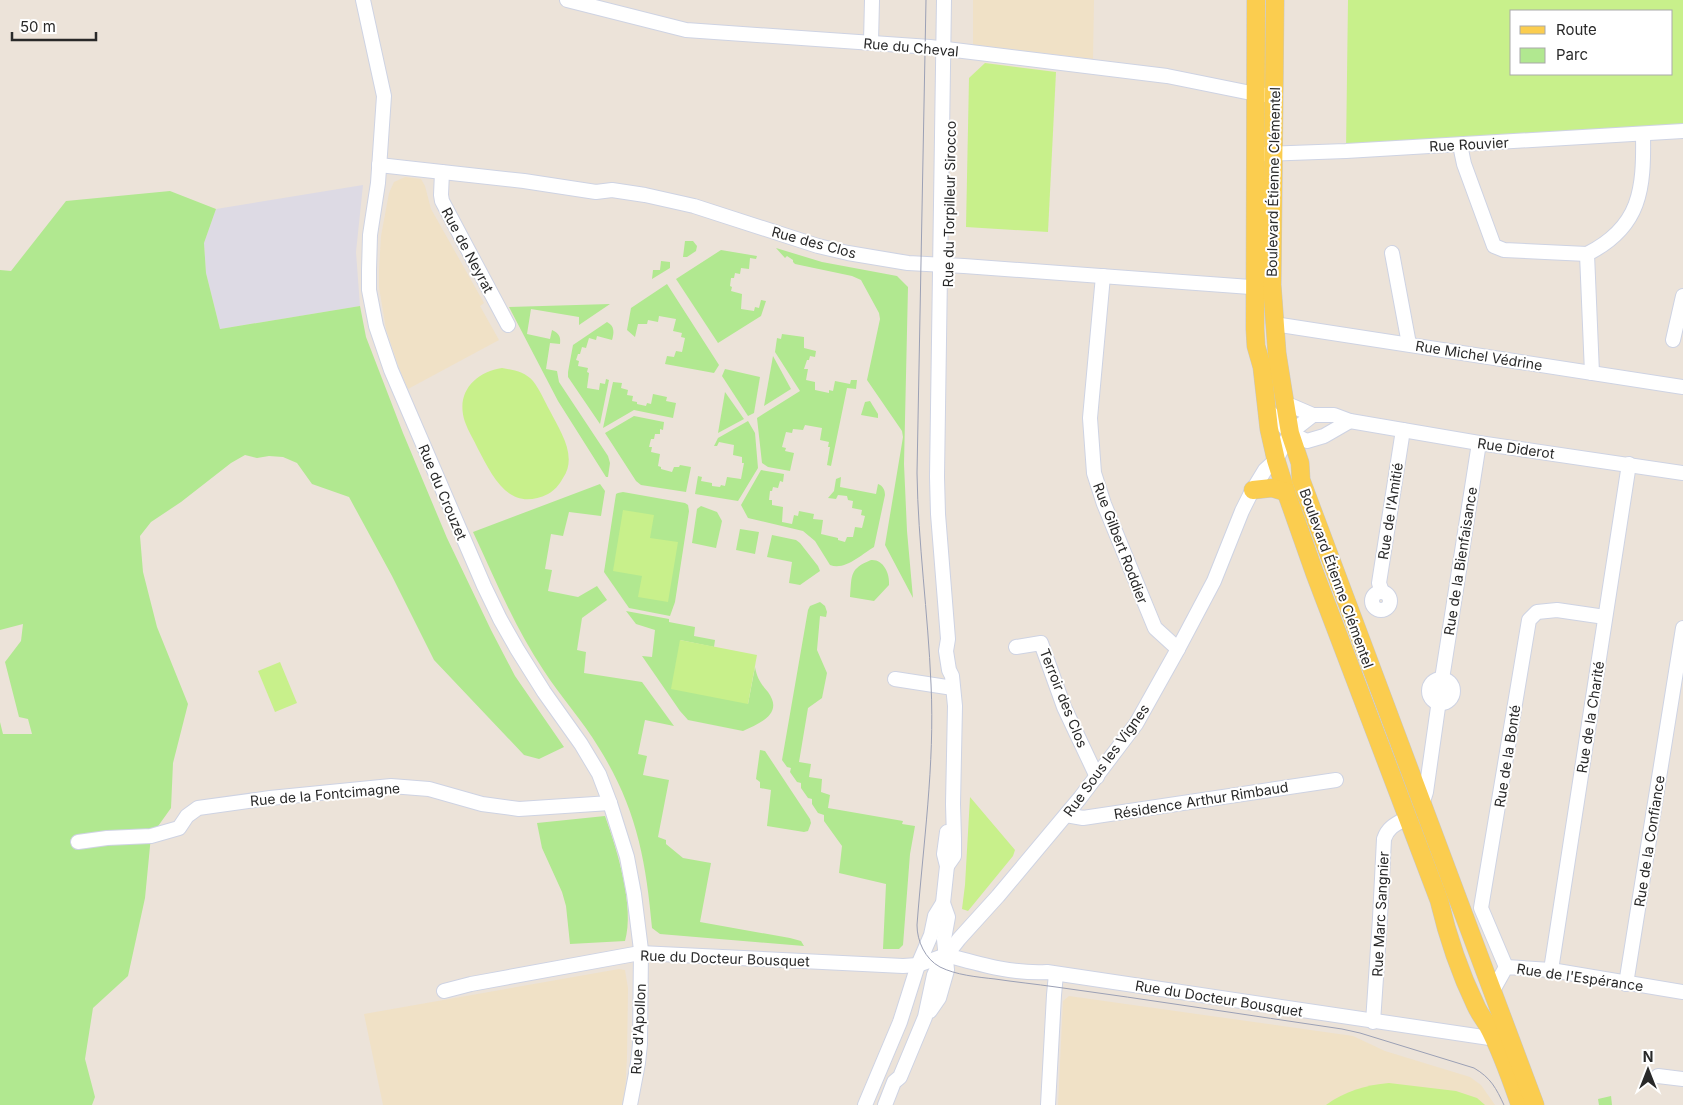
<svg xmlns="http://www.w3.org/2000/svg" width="1683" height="1105" font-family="Inter,sans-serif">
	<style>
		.industrial { fill: #dddae4 }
		.education { fill: #f0e1c6 }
		.green { fill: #b1e890 }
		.pitch { fill: #c8f08b; fill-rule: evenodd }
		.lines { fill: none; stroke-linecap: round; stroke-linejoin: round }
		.minor-casing { stroke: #ced3e3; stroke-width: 16 }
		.major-casing { stroke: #c7c7c7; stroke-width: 19 }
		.minor { stroke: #fff; stroke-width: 14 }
		.major { stroke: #fbcd4f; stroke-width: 18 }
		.tram { stroke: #9ba0b5; stroke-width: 1 }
		.labels { text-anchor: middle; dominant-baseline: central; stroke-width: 4; stroke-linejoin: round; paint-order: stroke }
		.street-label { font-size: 14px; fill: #292929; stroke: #fff }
	</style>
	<rect width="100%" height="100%" fill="#ece3d9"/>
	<polygon class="industrial" points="363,185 356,252 360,306 220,329 206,273 204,243 216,209"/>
	<g class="education">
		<polygon points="973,0 1094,0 1093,59 973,45"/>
		<polygon points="405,177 421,179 425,186 431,209 484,303 480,306 499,340 408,389 399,368 386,329 379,287 379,270 381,236 389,193 394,182"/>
		<polygon points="619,969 625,970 628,988 627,1057 625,1094 623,1105 383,1105 364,1014"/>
		<polygon points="1069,996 1353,1036 1385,1051 1470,1077 1481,1085 1495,1105 1058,1105 1063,1001"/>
	</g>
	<g class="green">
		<polygon points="170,191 216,209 204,243 206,273 220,329 360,306 366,337 403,433 447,538 491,630 515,676 564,747 539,759 524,755 434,660 392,576 349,497 312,484 297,463 283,457 269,456 257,458 245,455 231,463 181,502 151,522 140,536 143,572 157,627 188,704 173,763 171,808 151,836 145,898 128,976 93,1008 85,1059 95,1097 92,1105 0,1105 0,722 3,734 32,734 28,719 19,717 5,662 21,641 23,624 0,630 0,270 11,271 66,201"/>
		<polygon points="685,241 693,241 697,246 696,251 687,257 683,257"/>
		<polygon points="776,248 822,262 897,276 908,287 904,464 907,531 913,598 885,545 903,437 902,431 867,380 880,319 879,313 861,280 852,276 795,264 793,262 793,260 787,256 785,258"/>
		<polygon points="721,250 757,256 756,259 750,258 749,269 741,268 740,274 735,273 734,278 731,278 730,286 732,287 731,291 742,294 741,309 754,311 755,307 759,308 761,300 766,301 761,316 718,343 676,279"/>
		<polygon points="661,261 670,262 670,268 652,279 653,270 660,270"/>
		<polygon points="667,284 719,365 714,373 665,364 667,356 674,357 676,351 682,352 685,338 681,337 682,333 673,331 676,319 659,316 658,322 648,320 647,324 638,324 635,337 627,330 631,308"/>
		<path d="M610 304 579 325V317L531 309 527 334 550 339 552 330C559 333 561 337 560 344L550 343 546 369 557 371 559 382 608 456 610 463 608 477H606L558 401 509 307Z"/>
		<path d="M607 322C615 326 614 333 612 340L597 336 596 340 589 338 586 348 582 347 580 354H578L576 360 579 361 578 366 588 368 587 372 589 373 587 388 599 390 600 383 605 384 606 379 609 380 600 424 568 377V372L573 345Z"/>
		<polygon points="782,334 804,337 804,348 816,351 815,357 810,356 809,360 807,360 804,369 808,369 806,380 815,382 815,390 829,393 829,390 833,391 835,381 850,384 851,380 857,380 856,389 847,388 831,466 827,465 830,447 828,447 829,442 820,440 822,428 805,425 803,430 793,429 792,433 786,432 782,447 786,448 785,451 794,453 790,471 768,467 762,463 757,418 800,391 775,352 777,338 781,339"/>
		<polygon points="773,356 791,389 764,406"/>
		<polygon points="725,369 760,377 754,413 748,416 722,376"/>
		<polygon points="613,382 622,383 621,388 628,390 627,395 633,396 632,401 637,402 637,404 646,406 647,403 651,404 653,394 667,397 666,401 676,403 673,418 634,410 603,428"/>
		<polygon points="725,392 744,419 718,433"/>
		<polygon points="870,401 878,414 878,418 861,415 865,402"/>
		<polygon points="634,416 664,422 663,430 660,429 660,434 655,434 654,439 651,439 649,447 652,447 651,452 660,454 658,466 661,467 661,469 672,472 674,467 679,467 680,465 691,467 686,492 641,485 636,481 605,433"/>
		<polygon points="748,421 755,433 758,468 738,501 695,494 698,476 702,477 701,481 712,483 712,486 720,487 721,485 725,486 727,477 741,479 744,463 742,463 742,457 733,455 734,445 719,442 717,446 714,446 718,438"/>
		<path d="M761 470 784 474 783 482 780 481 778 488 773 487 772 491H770L769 500H772V505L783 507 782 522 792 524 794 515 798 516 799 511 814 514 813 519 823 520 821 534 838 538V540L845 542 847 537H853L855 527 862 528 865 516 861 515 862 510 852 508 853 501 848 500 847 496 838 495 836 499 828 498 834 491 836 479 841 477 840 487 876 494 878 484C883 486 885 490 885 495L874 547C862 554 845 571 830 565L815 541 803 531 748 518 741 505Z"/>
		<path d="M600 484 605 491 601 516 569 512 563 536 551 534 545 569 552 570 548 591 578 597 597 586 607 600 582 618 577 650 586 652 584 673 642 682 674 726 645 720 638 754 647 756 643 775 669 780 658 837 666 840V844L683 858 711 863 700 922 790 938 801 941 804 946 660 934 652 928C646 860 636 807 599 748 583 721 561 697 544 671 515 628 495 579 473 532Z"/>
		<polygon points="623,492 685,503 688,505 689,511 675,602 670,616 629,608 604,572 616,494 618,493"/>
		<polygon points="701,506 717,512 722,521 716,548 692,543 697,509"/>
		<polygon points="740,529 759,532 755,554 736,550"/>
		<polygon points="772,535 796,540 800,543 818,566 820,571 800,585 789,583 792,562 767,557"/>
		<path d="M871 560C883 559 890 573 889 585L874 601 850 597C852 575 849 569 871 560Z"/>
		<polygon points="820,602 825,606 827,612 826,617 820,616 817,650 827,673 822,698 808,708 799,762 811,764 809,777 822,779 821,792 830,795 828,808 903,821 902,824 915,826 910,854 903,945 899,949 883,949 886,884 839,873 842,846 824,821 824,815 818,813 812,804 812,799 808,798 801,788 801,783 797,782 790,772 791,768 787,767 782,760 808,610 810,606"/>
		<path d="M626 611 669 619V622L695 627 694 636 715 640 714 647 680 640 748 704 755 667C757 678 761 684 768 692 784 714 760 723 743 731L688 720 680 711 642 656 652 657 655 630 636 624Z"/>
		<polygon points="760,750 765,751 810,819 811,823 808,831 804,832 767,826 771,790 760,788 760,782 756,779"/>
		<path d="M605 816C617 849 635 908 625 941L570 944 566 906 562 892 542 848 537 823Z"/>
		<polygon points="1611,1096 1612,1105 1599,1105 1598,1099"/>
	</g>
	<g class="pitch">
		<path d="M1348 0H1683V131L1346 151ZM1512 11H1672V74H1512Z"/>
		<polygon points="985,63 1056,72 1048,232 966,227 969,78"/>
		<path d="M502 368C514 370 525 372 533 381 540 390 545 402 550 411 560 431 578 456 563 478 559 485 555 490 548 494 509 513 493 477 478 449 474 440 468 431 465 422 455 393 475 372 502 368Z"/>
		<polygon points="623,510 654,515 650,538 678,542 668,602 638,597 642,576 613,571"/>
		<polygon points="680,640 757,655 748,704 671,689"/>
		<polygon points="280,662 297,703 275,712 258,671"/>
		<polygon points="970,797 1015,850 1013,856 968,911 962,909 965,885"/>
		<path d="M1389 1083 1456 1091 1477 1098 1485 1105H1326C1345 1091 1366 1085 1389 1083Z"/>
	</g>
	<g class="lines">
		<defs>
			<g id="minor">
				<polyline points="363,0 384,96 378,183 370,235 369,270 369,290 376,326 391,370 484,586 500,619 517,649 544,692 581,744 599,774 610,803 627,857 634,894 641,950 640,1044 638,1063 630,1105"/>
				<polyline points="567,0 686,30 930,47 1167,76 1256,94 1265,95"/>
				<polyline points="944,0 937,477 938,514 948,639 946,651 949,670 952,676 955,706 953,804 954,839 954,856 947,866"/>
				<polyline points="871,42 872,0"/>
				<polyline points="1460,145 1464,164 1494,246 1504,250 1587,254"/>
				<polyline points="1264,154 1346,151 1683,131"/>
				<polyline points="379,165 524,181 596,192 612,190 645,195 694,206 818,246 848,253 908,263 964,266 1264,288"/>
				<polyline points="442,172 441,195 442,201 508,325"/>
				<polyline points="1392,253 1409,344"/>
				<polyline points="1103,276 1090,418 1094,473 1104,504 1155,628 1178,649"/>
				<polyline points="1274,324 1683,387"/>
				<polyline points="1673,340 1683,296"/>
				<path d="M1592 373 1587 254C1641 227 1644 189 1643 134"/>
				<polyline points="1285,403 1313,415 1334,415 1350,421 1479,443 1683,473"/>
				<polyline points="1268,410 1290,433 1307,441 1324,436 1350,421"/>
				<polyline points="1382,592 1379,583 1403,430"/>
				<circle cx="1381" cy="601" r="9"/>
				<polyline points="1016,647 1041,643 1064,707 1097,777"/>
				<polyline points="895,679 953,688"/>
				<circle cx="1441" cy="691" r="12"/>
				<polyline points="1422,805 1426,792 1442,679 1479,443"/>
				<polyline points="1066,815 1083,818 1336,780"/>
				<polyline points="78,842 107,838 151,836 179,828 187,816 198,808 270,798 391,786 429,789 482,804 519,809 610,803"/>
				<path d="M946 955C979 964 1012 974 1047 972L1503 1040"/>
				<polyline points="1506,967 1481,908 1529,620 1537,612 1557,610 1605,617"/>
				<polyline points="1551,970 1629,464"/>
				<polyline points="1626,984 1683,628"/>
				<polyline points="444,991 471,984 640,953 903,966 918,965 946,955"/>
				<polyline points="1492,992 1506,967 1551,970 1683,992"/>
				<polyline points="930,1011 939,998 947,970 944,939 948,917 943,903"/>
				<path d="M1373 1022 1380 918 1384 839C1388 827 1396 824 1407 818"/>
				<polyline points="1658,1076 1683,1079"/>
				<polyline points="865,1105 900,1022 918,965 931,935 935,916 943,903 947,866 944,854 947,832"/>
				<polyline points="885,1105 894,1082 900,1077 925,1017 934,975 938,966 959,939 998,896 1080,798 1136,724 1178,649 1214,581 1242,511 1251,493 1265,470 1276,460 1290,433 1313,415"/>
				<polyline points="1048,1105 1054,995 1056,974"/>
			</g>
			<g id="major">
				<path d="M1256 0 1255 329 1256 346 1262 367 1269 429 1276 460 1286 492 1315 574 1439 900C1447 934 1461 975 1476 1006 1479 1013 1484 1019 1488 1026 1501 1050 1511 1079 1520 1105"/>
				<polyline points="1275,0 1272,285 1277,353 1283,391 1290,433 1300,463 1301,480 1535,1105"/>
				<polyline points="1253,490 1272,488 1286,492"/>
			</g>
		</defs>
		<use href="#minor" class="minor-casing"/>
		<use href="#major" class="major-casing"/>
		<use href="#minor" class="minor"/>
		<use href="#major" class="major"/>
		<path class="tram" d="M926 0 917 473C918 543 928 613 931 684 935 765 923 845 917 925 917 941 925 959 940 967 956 975 977 977 995 979 1015 982 1035 984 1056 987 1151 1000 1247 1015 1342 1029L1360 1033 1474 1068C1491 1078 1496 1088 1504 1105"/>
	</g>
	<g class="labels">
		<g class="street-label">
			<text transform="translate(911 47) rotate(5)">Rue du Cheval</text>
			<text transform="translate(1469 144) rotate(-3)">Rue Rouvier</text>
			<text transform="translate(1273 182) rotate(-89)">Boulevard Étienne Clémentel</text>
			<text transform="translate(949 204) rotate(-89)">Rue du Torpilleur Sirocco</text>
			<text transform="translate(814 242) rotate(15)">Rue des Clos</text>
			<text transform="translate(468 250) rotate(62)">Rue de Neyrat</text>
			<text transform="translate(1479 355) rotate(9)">Rue Michel Védrine</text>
			<text transform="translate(1516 448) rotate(8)">Rue Diderot</text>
			<text transform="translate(443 492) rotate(67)">Rue du Crouzet</text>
			<text transform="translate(1390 511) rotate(-81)">Rue de l'Amitié</text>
			<text transform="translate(1121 543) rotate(69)">Rue Gilbert Roddier</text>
			<text transform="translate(1460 561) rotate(-81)">Rue de la Bienfaisance</text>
			<text transform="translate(1337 578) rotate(70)">Boulevard Étienne Clémentel</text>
			<text transform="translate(1064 698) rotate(68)">Terroir des Clos</text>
			<text transform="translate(1590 717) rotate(-81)">Rue de la Charité</text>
			<text transform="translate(1507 756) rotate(-81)">Rue de la Bonté</text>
			<text transform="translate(1106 760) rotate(-54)">Rue Sous les Vignes</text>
			<text transform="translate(325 794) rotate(-5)">Rue de la Fontcimagne</text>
			<text transform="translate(1201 800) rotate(-9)">Résidence Arthur Rimbaud</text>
			<text transform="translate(1649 841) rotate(-81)">Rue de la Confiance</text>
			<text transform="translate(1380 914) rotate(-87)">Rue Marc Sangnier</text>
			<text transform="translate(725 958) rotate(2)">Rue du Docteur Bousquet</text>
			<text transform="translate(1580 977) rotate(8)">Rue de l'Espérance</text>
			<text transform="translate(1219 998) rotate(9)">Rue du Docteur Bousquet</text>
			<text transform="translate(638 1029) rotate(-87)">Rue d'Apollon</text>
		</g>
	</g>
	<rect x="1510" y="10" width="162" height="65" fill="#ffffff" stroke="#a9a9a9"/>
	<rect x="1520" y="26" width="25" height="8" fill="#fbcd4f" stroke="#a9a9a9"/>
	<text x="1556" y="35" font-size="15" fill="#292929">Route</text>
	<rect x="1520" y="48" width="25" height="15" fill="#b1e890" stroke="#a9a9a9"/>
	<text x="1556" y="60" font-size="15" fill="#292929">Parc</text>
	<g transform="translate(1648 1070)" stroke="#ffffff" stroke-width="4" paint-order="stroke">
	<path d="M0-4L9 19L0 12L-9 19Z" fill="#292929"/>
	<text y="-8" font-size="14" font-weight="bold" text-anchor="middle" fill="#292929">N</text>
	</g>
	<path d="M12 32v8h84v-8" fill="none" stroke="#292929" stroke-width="2.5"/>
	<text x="20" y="32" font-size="15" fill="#292929" stroke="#ffffff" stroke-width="4" paint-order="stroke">50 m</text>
</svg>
